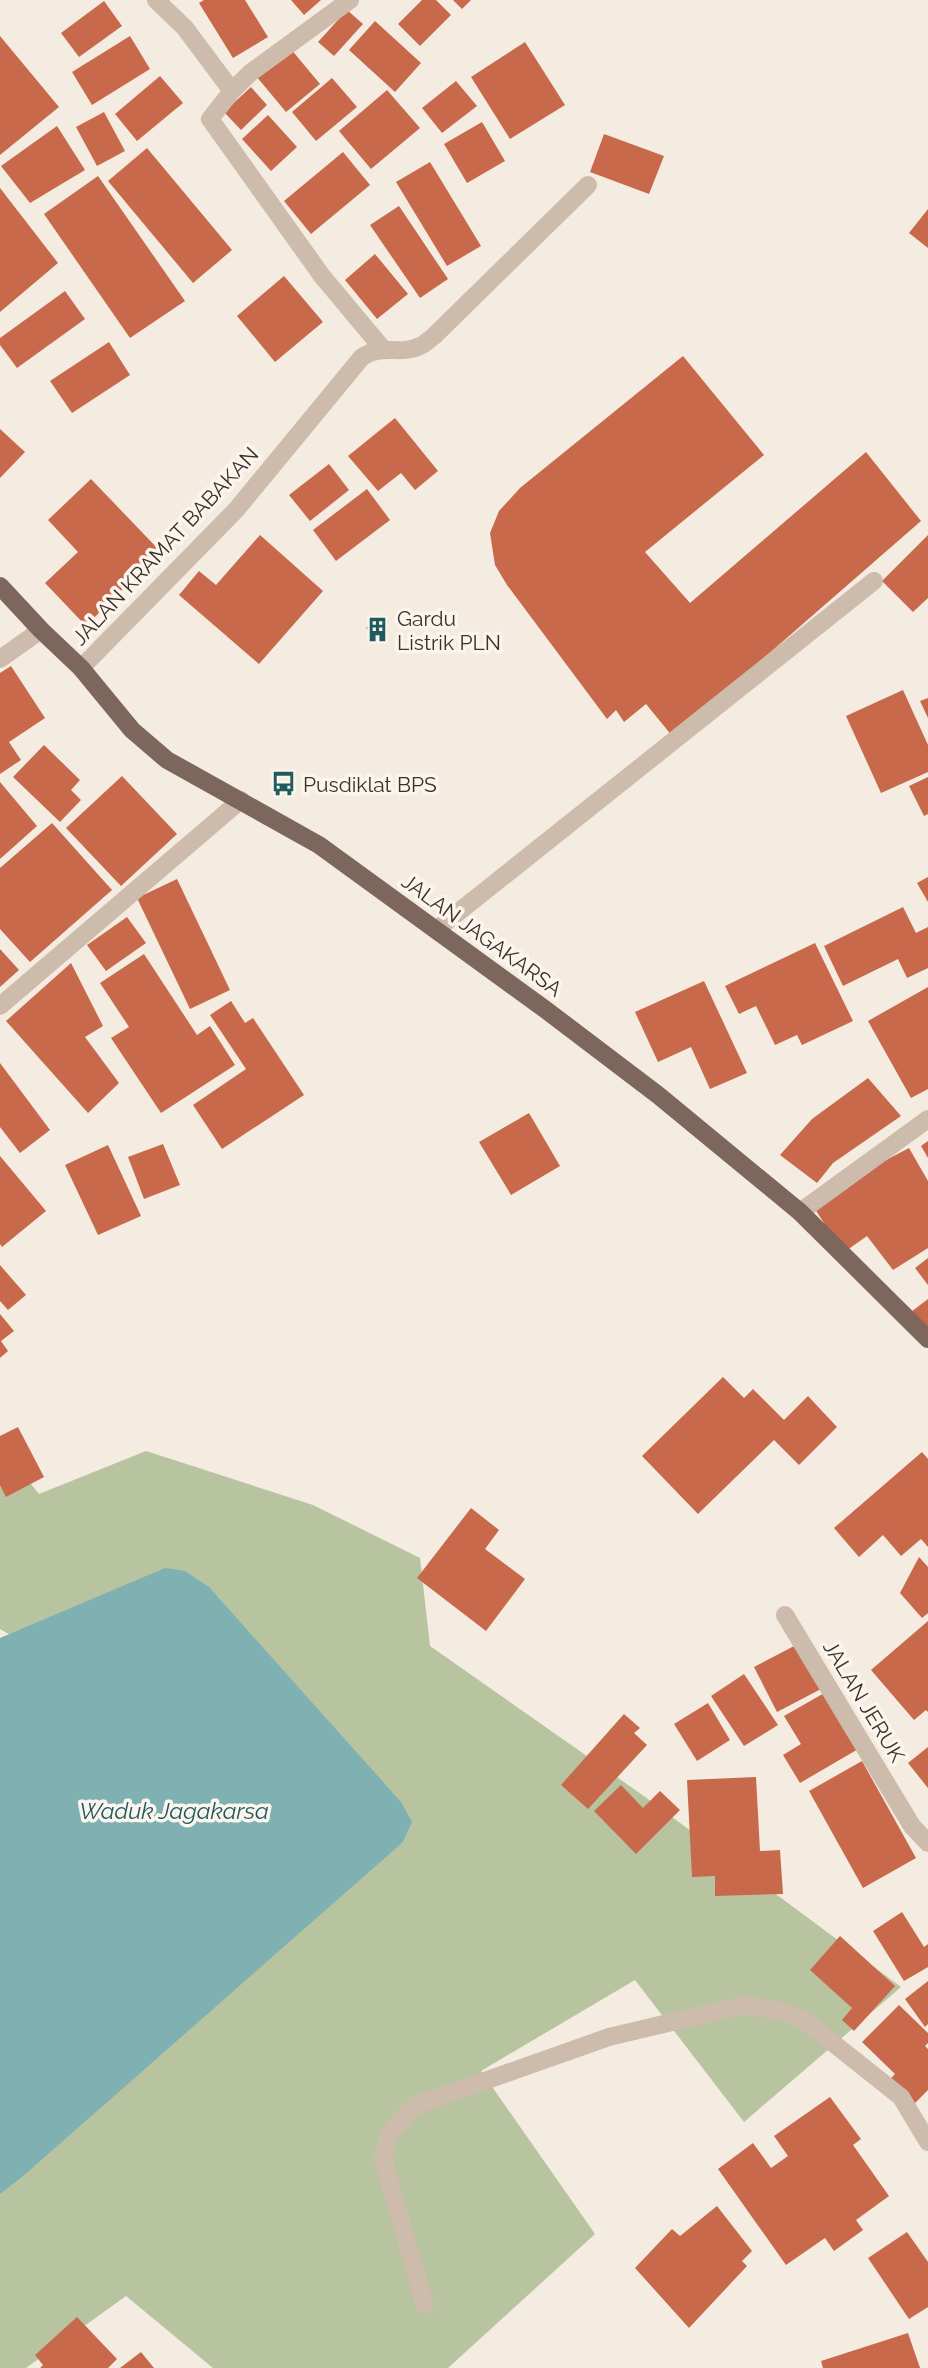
<svg xmlns="http://www.w3.org/2000/svg" width="928" height="2368" font-family="Raleway,sans-serif">
	<style>
		.green { fill: #b8c4a0 }
		.water { fill: #7fb0b2 }
		.building { fill: #c8694b }
		.lines { fill: none; stroke-linecap: round; stroke-linejoin: round }
		.minor { stroke: #cdbbac; stroke-width: 18 }
		.major { stroke: #7d675c; stroke-width: 18 }
		.labels { text-anchor: middle; dominant-baseline: central; stroke-width: 7; stroke-linejoin: round; paint-order: stroke }
		.street-label { font-size: 21px; fill: #3b302b; stroke: #fbf5ee }
		.poi-label { font-size: 21px; fill: #3b302b; stroke: #fbf5ee; text-anchor: start }
		.water-label { font-size: 23px; font-style: italic; fill: #1f5a5e; stroke: #fbf5ee }
	</style>
	<rect width="100%" height="100%" fill="#f4ebe1"/>
	<polygon class="green" points="0,1446 39,1494 146,1451 313,1505 420,1558 430,1646 641,1794 901,1987 744,2122 635,1980 481,2071 595,2234 448,2368 213,2368 126,2296 26,2368 0,2368 0,1966 38,1651 0,1629"/>
	<polygon class="water" points="165,1568 185,1571 209,1587 401,1802 412,1822 403,1842 22,2177 0,2194 0,1638"/>
	<g class="building">
		<polygon points="204,0 245,0 268,37 233,58 199,3"/>
		<polygon points="291,0 321,0 304,15"/>
		<polygon points="422,0 436,0 451,15 420,46 398,24"/>
		<polygon points="453,0 471,0 462,9"/>
		<polygon points="104,1 122,26 79,57 61,33"/>
		<polygon points="347,10 363,24 334,56 318,42"/>
		<polygon points="375,21 421,63 395,92 349,50"/>
		<polygon points="0,36 59,107 0,155"/>
		<polygon points="130,36 150,69 92,105 72,72"/>
		<polygon points="525,42 565,105 510,139 471,77"/>
		<polygon points="290,48 320,84 286,112 256,76"/>
		<polygon points="160,76 183,103 137,141 115,114"/>
		<polygon points="332,78 357,107 316,141 292,112"/>
		<polygon points="456,81 477,106 442,133 422,108"/>
		<polygon points="251,87 267,105 241,130 224,112"/>
		<polygon points="387,90 420,128 371,169 339,131"/>
		<polygon points="104,112 125,151 97,166 76,127"/>
		<polygon points="268,115 297,147 271,171 242,139"/>
		<polygon points="482,122 505,161 467,183 444,144"/>
		<polygon points="57,126 85,170 30,203 1,166"/>
		<polygon points="604,134 664,156 649,194 590,172"/>
		<polygon points="147,148 232,250 193,283 108,181"/>
		<polygon points="343,152 370,185 311,234 284,201"/>
		<polygon points="430,162 481,246 447,266 396,182"/>
		<polygon points="98,176 185,301 130,338 44,214"/>
		<polygon points="0,188 58,263 0,312"/>
		<polygon points="399,206 448,279 420,298 370,225"/>
		<polygon points="928,209 928,248 909,233"/>
		<polygon points="375,254 408,294 377,319 345,280"/>
		<polygon points="284,276 323,322 275,362 237,316"/>
		<polygon points="65,291 85,319 17,368 0,345 0,338"/>
		<polygon points="109,342 130,375 72,413 50,381"/>
		<polygon points="683,356 764,455 645,552 690,603 866,452 921,521 673,737 646,704 624,722 616,710 607,719 507,585 495,565 490,533 499,511 520,488"/>
		<polygon points="395,418 438,471 415,490 401,473 378,491 348,456"/>
		<polygon points="0,429 25,452 0,478"/>
		<polygon points="329,464 349,490 310,521 289,495"/>
		<polygon points="91,479 160,551 86,626 45,583 78,552 48,520"/>
		<polygon points="367,489 390,520 336,561 313,530"/>
		<polygon points="260,535 323,591 259,664 179,595 199,571 216,585"/>
		<polygon points="928,535 928,598 913,612 882,581"/>
		<polygon points="377,619 388,631 378,642 366,628"/>
		<polygon points="11,666 45,718 9,742 21,760 0,774 0,673"/>
		<polygon points="903,690 928,745 928,772 881,793 846,716"/>
		<polygon points="928,698 928,718 920,701"/>
		<polygon points="44,745 80,780 71,790 81,800 60,822 13,777"/>
		<polygon points="122,776 177,834 121,886 66,828"/>
		<polygon points="928,777 928,814 924,816 909,786"/>
		<polygon points="0,782 37,826 0,859"/>
		<polygon points="52,823 112,890 30,962 0,929 0,868"/>
		<polygon points="928,877 928,902 917,883"/>
		<polygon points="177,879 230,990 190,1009 137,898"/>
		<polygon points="903,907 916,933 928,927 928,968 907,978 898,959 843,986 824,946"/>
		<polygon points="127,917 146,943 106,971 87,945"/>
		<polygon points="815,943 853,1021 802,1045 797,1035 775,1045 756,1006 739,1014 725,986"/>
		<polygon points="0,949 19,970 0,987"/>
		<polygon points="144,954 197,1035 210,1026 235,1065 161,1113 111,1038 129,1027 100,983"/>
		<polygon points="71,963 103,1026 85,1037 119,1083 88,1113 6,1021"/>
		<polygon points="704,981 747,1073 710,1089 691,1047 658,1062 635,1012"/>
		<polygon points="928,987 928,1089 911,1098 868,1021"/>
		<polygon points="231,1001 245,1023 253,1018 304,1095 222,1149 193,1105 246,1069 210,1015"/>
		<polygon points="0,1063 50,1130 20,1153 0,1127"/>
		<polygon points="868,1078 901,1116 833,1163 817,1183 780,1155 812,1119"/>
		<polygon points="529,1113 560,1166 511,1195 479,1142"/>
		<polygon points="928,1141 928,1158 921,1146"/>
		<polygon points="163,1144 180,1185 144,1199 128,1157"/>
		<polygon points="108,1145 141,1216 98,1235 65,1165"/>
		<polygon points="909,1148 928,1181 928,1248 893,1270 867,1236 843,1253 815,1209 840,1184"/>
		<polygon points="0,1156 46,1211 2,1247 0,1244"/>
		<polygon points="928,1258 928,1285 915,1268"/>
		<polygon points="0,1265 26,1295 8,1310 0,1301"/>
		<polygon points="928,1299 928,1333 911,1312"/>
		<polygon points="0,1314 14,1331 1,1341 8,1351 0,1358"/>
		<polygon points="723,1377 744,1398 753,1389 784,1420 808,1396 837,1427 799,1465 774,1440 698,1514 642,1456"/>
		<polygon points="18,1427 44,1477 6,1497 0,1485 0,1436"/>
		<polygon points="922,1452 928,1459 928,1547 921,1539 901,1556 883,1535 859,1557 834,1528"/>
		<polygon points="471,1508 499,1530 485,1549 525,1579 486,1631 417,1578"/>
		<polygon points="919,1557 928,1567 928,1613 922,1618 900,1593"/>
		<polygon points="928,1621 928,1712 926,1710 914,1720 871,1670"/>
		<polygon points="798,1644 821,1689 777,1712 754,1667"/>
		<polygon points="744,1674 778,1725 744,1746 711,1696"/>
		<polygon points="826,1692 860,1748 800,1783 783,1755 801,1744 784,1716"/>
		<polygon points="708,1703 730,1740 697,1761 674,1724"/>
		<polygon points="624,1714 640,1728 634,1733 647,1745 588,1809 561,1785"/>
		<polygon points="928,1747 928,1788 908,1763"/>
		<polygon points="862,1761 916,1858 863,1888 809,1791"/>
		<polygon points="756,1777 760,1851 780,1850 783,1894 715,1896 715,1876 692,1877 687,1780"/>
		<polygon points="621,1785 643,1808 660,1791 680,1810 636,1854 594,1811"/>
		<polygon points="902,1912 924,1947 928,1944 928,1967 904,1981 873,1931"/>
		<polygon points="840,1936 895,1986 854,2031 842,2020 852,2008 810,1970"/>
		<polygon points="928,1981 928,2024 925,2027 905,1999"/>
		<polygon points="899,2005 928,2033 928,2043 925,2046 928,2049 928,2090 913,2105 888,2081 895,2074 862,2042"/>
		<polygon points="830,2097 861,2139 853,2145 889,2196 856,2220 863,2230 834,2251 825,2238 786,2265 718,2169 753,2143 771,2168 788,2156 774,2136"/>
		<polygon points="717,2206 752,2251 742,2261 747,2266 689,2328 635,2268 672,2229 680,2236"/>
		<polygon points="907,2232 928,2262 928,2307 909,2319 868,2258"/>
		<polygon points="77,2317 117,2359 108,2368 40,2368 43,2365 35,2355"/>
		<polygon points="908,2333 920,2368 823,2368 821,2361"/>
		<polygon points="141,2352 154,2368 120,2368"/>
	</g>
	<g class="lines">
		<g class="minor">
			<polyline points="156,0 185,28 232,91 210,119 322,276 383,349"/>
			<polyline points="232,91 250,73 350,0"/>
			<polyline points="0,659 41,630"/>
			<path d="M81 668 236 510 362 357C384 343 399 356 420 346 425 344 430 339 434 336L588 185"/>
			<polyline points="436,930 874,581"/>
			<polyline points="0,1006 241,800"/>
			<polyline points="800,1212 928,1119"/>
			<polyline points="785,1615 912,1826 928,1843"/>
			<polyline points="425,2305 383,2159 389,2134 414,2106 609,2037 744,2005 780,2011 804,2020 901,2097 928,2142"/>
		</g>
		<polyline class="major" points="0,586 41,630 81,668 132,730 167,760 319,845 546,1010 658,1095 800,1212 928,1339"/>
	</g>
	<defs>
		<symbol id="building-bare" viewBox="-9 -9 18 18"><path d="M-4-6H4V6H1V3H-1V6H-4ZM-2.5-4.3h1.7v1.8h-1.7ZM.8-4.3h1.7v1.8H.8ZM-2.5-1h1.7V.8h-1.7ZM.8-1h1.7V.8H.8Z" fill="#1f5a5e" stroke="#fbf5ee" stroke-width="2.5" paint-order="stroke"/></symbol>
		<symbol id="bus-bare" viewBox="-9 -9 18 18"><path d="M-5-6H5V4H4V6H2V4H-2V6H-4V4H-5ZM-3.5-4V0h7V-4ZM-3.5 1.2v1.5H-2V1.2ZM2 1.2v1.5H3.5V1.2Z" fill="#1f5a5e" stroke="#fbf5ee" stroke-width="2.5" paint-order="stroke"/></symbol>
	</defs>
	<g fill-rule="evenodd">
		<use href="#building-bare" x="360" y="612" width="35" height="35"/>
		<use href="#bus-bare" x="266" y="766" width="35" height="35"/>
	</g>
	<g class="labels">
		<g class="street-label">
			<text transform="translate(165 546) rotate(-47)">JALAN KRAMAT BABAKAN</text>
			<text transform="translate(482 935) rotate(36)">JALAN JAGAKARSA</text>
			<text transform="translate(864 1701) rotate(59)">JALAN JERUK</text>
		</g>
		<g class="poi-label">
			<text x="397" y="618">Gardu<tspan x="397" dy="24">Listrik PLN</tspan></text>
			<text x="303" y="784">Pusdiklat BPS</text>
		</g>
		<g class="water-label">
			<text x="174" y="1810">Waduk Jagakarsa</text>
		</g>
	</g>
</svg>
